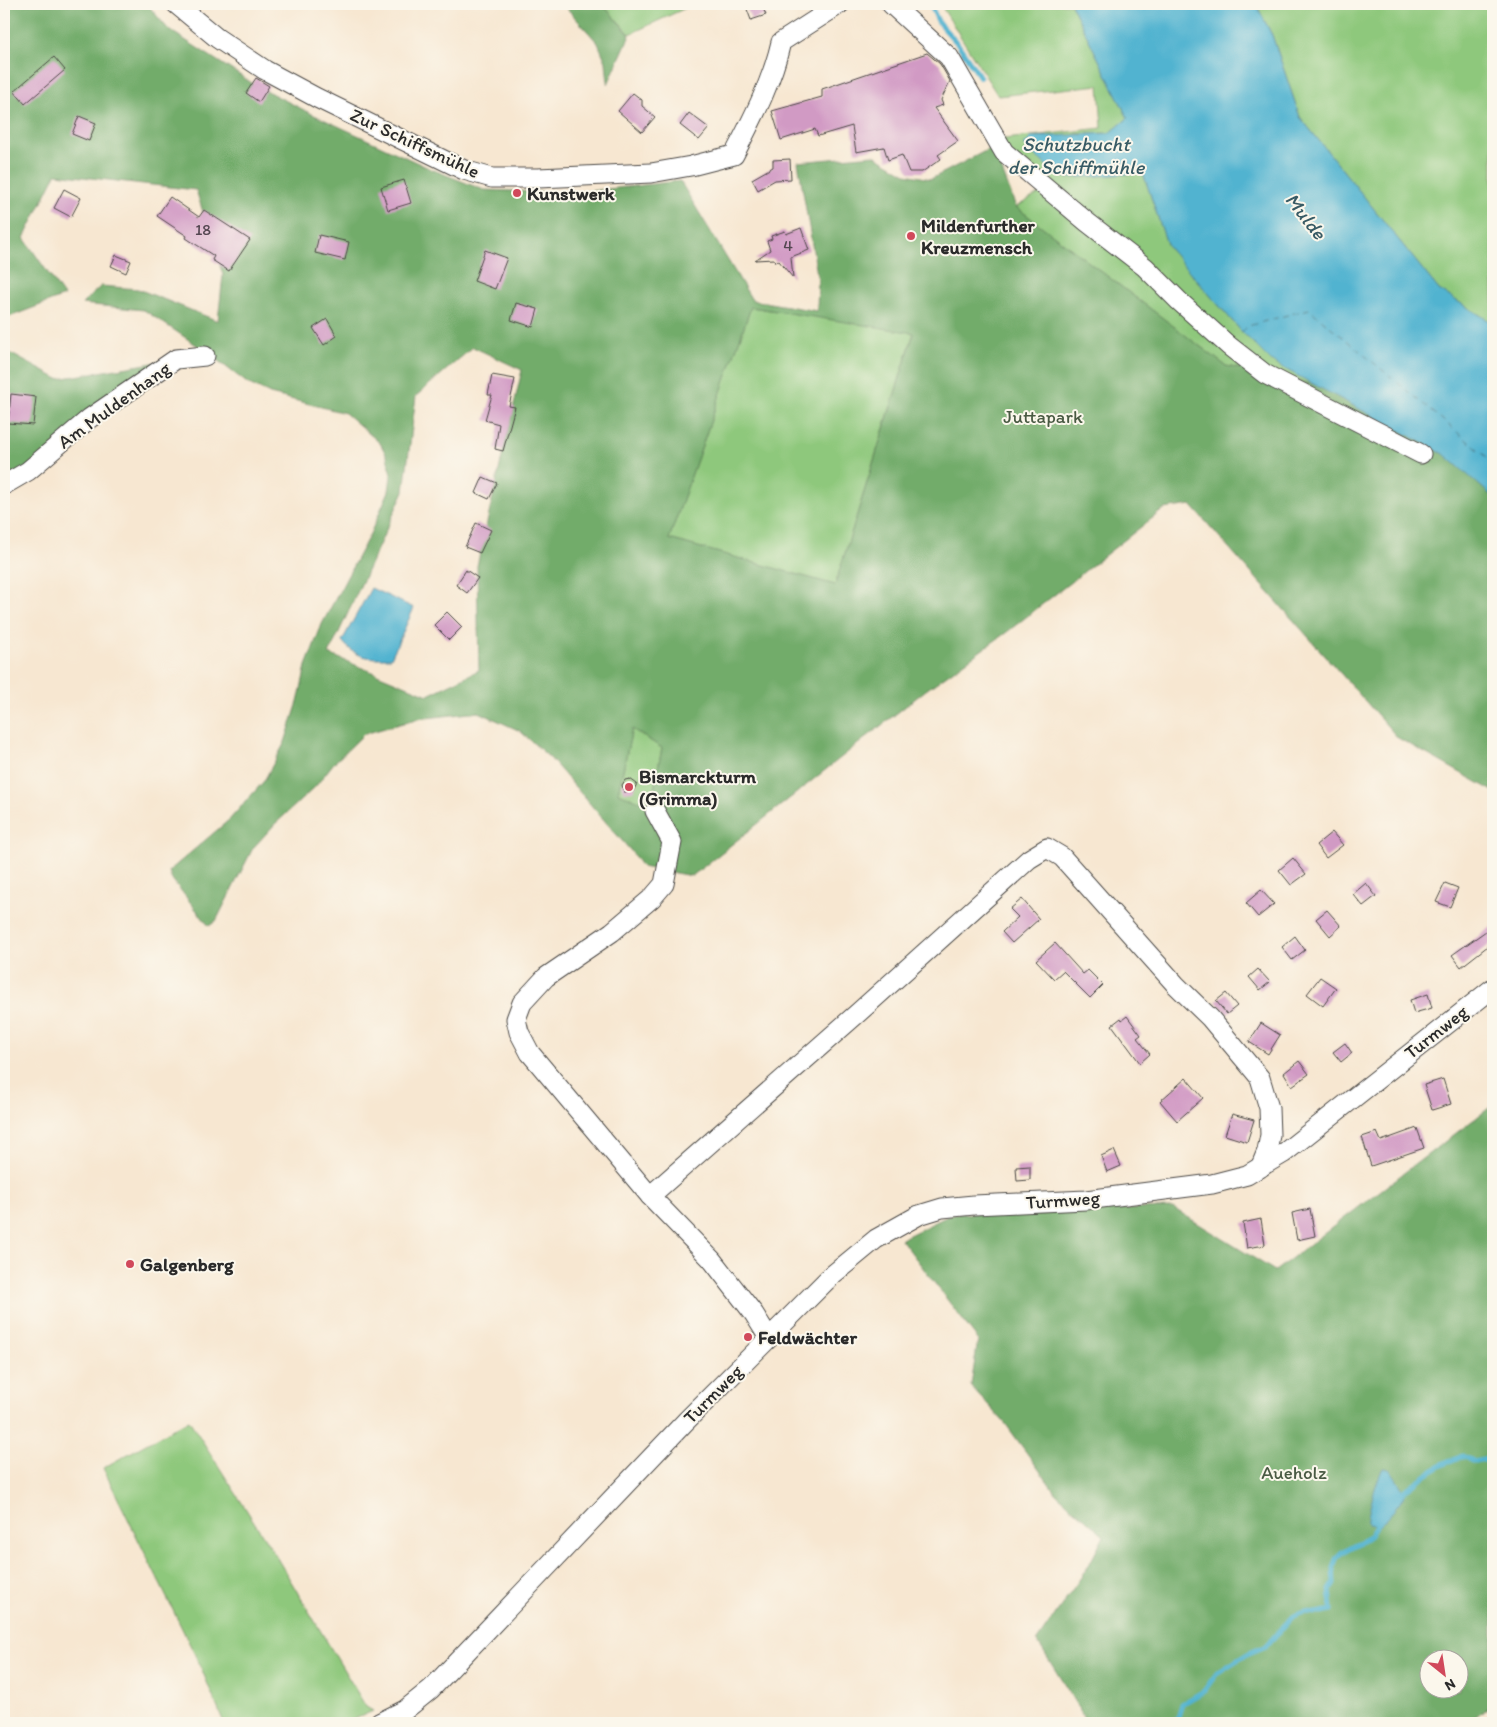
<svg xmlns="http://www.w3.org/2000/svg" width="1497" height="1727" font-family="Itim,sans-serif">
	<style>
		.green { fill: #8ec87b; stroke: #5c7a53 }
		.forest { fill: #72ac6b; stroke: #4e6c4b; fill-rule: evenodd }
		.water { fill: #51b3d0; stroke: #3e6f7e }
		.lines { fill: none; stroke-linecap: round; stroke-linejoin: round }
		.stream { stroke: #51b3d0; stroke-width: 5 }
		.ferry { stroke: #385b65; stroke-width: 1; stroke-dasharray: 6 5; stroke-linecap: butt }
		.building { fill: #d19ac4 }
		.minor-casing { stroke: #4a4744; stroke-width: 21 }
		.minor { stroke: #fff; stroke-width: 19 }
		.poi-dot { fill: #d1495b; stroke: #fbf7ec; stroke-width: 2 }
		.labels { text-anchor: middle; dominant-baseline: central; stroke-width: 4; stroke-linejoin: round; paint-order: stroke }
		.number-label { font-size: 16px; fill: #544751 }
		.street-label { font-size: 19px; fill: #2b2b2b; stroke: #fbf7ec }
		.poi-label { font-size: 19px; font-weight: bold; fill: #2b2b2b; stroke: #fbf7ec; text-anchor: start }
		.park-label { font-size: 19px; fill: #495a43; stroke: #fbf7ec }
		.water-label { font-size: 20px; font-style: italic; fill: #385b65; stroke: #fbf7ec }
	</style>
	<rect width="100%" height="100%" fill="#fbf7ec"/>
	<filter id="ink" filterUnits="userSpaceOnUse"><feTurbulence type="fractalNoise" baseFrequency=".02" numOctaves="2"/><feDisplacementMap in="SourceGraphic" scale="10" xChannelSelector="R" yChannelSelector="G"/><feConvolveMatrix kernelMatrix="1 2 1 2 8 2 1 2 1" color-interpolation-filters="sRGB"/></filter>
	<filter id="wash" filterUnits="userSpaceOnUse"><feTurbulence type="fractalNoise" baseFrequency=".0096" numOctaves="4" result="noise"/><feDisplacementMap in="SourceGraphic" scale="20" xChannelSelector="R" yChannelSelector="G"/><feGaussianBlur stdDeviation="1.12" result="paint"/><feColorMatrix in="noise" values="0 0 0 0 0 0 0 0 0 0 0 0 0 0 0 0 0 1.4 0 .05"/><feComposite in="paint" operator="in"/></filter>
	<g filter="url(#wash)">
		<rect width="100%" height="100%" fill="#f7e7d1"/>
		<g class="green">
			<polygon points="602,4 694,4 630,34"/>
			<polygon points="940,4 1071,4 1128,118 1110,133 1076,134 1067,178 1143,173 1168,247 1242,332 1272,362 1316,385 1226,366 1016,207 1047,189 996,140 1102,128 1099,85 998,96"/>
			<polygon points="1256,4 1493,4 1493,323 1439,290 1300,117 1272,35"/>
			<polygon points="751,307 914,332 835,585 669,539"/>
			<polygon points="632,729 662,748 651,806 618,793"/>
			<polygon points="189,1420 274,1553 366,1707 373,1711 346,1723 224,1723 199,1663 103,1468"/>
		</g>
		<g class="forest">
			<path d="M4 4H147L168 29 255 85 310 113 431 169 484 190 572 193 680 181 752 300 817 311 818 280 798 162 874 155 906 174 931 179 993 147 1016 207 1226 366 1316 385 1446 455 1493 497V791L1398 738 1191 505 1164 509 1007 632 926 690 692 876 642 867 631 851 550 758 520 731 479 712 417 719 364 734 333 764 315 787 275 824 253 848 216 921 209 926 171 878 169 871 230 819 264 781 285 742 298 702 306 666 322 624 370 534 389 491 391 475 387 456 380 443 345 413 270 394 247 383 204 350 144 310 82 304 101 286 138 289 218 321 223 275 196 190 56 174 24 238 64 296 4 319ZM751 307 914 333 835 585 669 539ZM473 347 522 370 477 566 479 670 428 695 329 654 404 491 416 396ZM632 729 662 748 651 805 618 793Z"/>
			<polygon points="563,4 602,4 630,35 608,84 606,62 598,43"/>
			<polygon points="4,350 58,379 176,359 4,485"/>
			<path d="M1493 1105V1702L1486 1709 1466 1723H1087L1064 1684 1037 1641 1088 1567 1104 1536 1056 1493 1005 1423 971 1386 978 1340 901 1239 952 1214 1173 1208 1275 1271ZM1430 1660H1460V1690H1430Z"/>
		</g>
		<g class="water">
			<polygon points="1071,4 1256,4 1272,35 1300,117 1439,290 1493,323 1493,497 1445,455 1272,362 1242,332 1168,247 1143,173 1067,178 1048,167 1024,145 1032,137 1110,133 1128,118"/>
			<path d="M371 588 414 608 391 658C368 658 357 659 342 641Z"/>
			<path d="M1383 1468C1390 1468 1392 1471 1395 1477 1397 1481 1404 1489 1404 1494 1404 1501 1385 1520 1380 1525L1376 1526 1368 1524C1366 1514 1378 1477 1383 1468Z"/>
		</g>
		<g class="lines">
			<g class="stream">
				<polyline points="930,4 939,23 958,44 980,77"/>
				<path d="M1400 1495C1409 1486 1451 1456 1464 1457 1467 1457 1471 1460 1474 1462L1493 1458"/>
				<polyline points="1176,1723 1182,1704 1204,1691 1217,1673 1247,1654 1266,1646 1292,1617 1305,1612 1316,1613 1332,1610 1330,1590 1334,1584 1333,1567 1337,1557 1342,1552 1369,1537 1379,1521"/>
			</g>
			<polyline class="ferry" points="1242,332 1248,326 1309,309 1493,462"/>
		</g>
		<g id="blocks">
			<g class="building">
				<polygon points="745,4 761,4 766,15 751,20"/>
				<polygon points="927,53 940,64 950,81 941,100 943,105 934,108 958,141 938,155 941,159 922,172 909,172 902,155 888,160 884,147 856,152 852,126 818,136 815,129 781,140 772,111 822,97 822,89"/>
				<polygon points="54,57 65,70 25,104 14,91"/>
				<polygon points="256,78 269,86 259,102 246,93"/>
				<polygon points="633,93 642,100 642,106 655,117 642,132 618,111"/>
				<polygon points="689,113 709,128 699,140 680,125"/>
				<polygon points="79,116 96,123 89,141 72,134"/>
				<polygon points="790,159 791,179 775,180 758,190 752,179 773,167 773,160"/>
				<polygon points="404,180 411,203 388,210 381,187"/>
				<polygon points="64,189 81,198 71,217 54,208"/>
				<polygon points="170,197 199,217 204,210 250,240 229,271 212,260 214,256 186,238 187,236 157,216"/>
				<polygon points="801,228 809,250 791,257 793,278 779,261 775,262 774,259 755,260 770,250 767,241 772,239 771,236 785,231 786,234"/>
				<polygon points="319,235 349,242 345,260 315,253"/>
				<polygon points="485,250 507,258 495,289 474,281"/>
				<polygon points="116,255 131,261 126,273 111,266"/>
				<polygon points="516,303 538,309 533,327 511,320"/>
				<polygon points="327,319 337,336 324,345 313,328"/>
				<polygon points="492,375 515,379 509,406 515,407 503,451 495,449 499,424 485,420 492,395 488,395"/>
				<polygon points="11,394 36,397 33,425 8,423"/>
				<polygon points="483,477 497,483 489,499 476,493"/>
				<polygon points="476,523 491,530 480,553 465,547"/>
				<polygon points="466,570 478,578 467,593 456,585"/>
				<polygon points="447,612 462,627 449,640 434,625"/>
				<polygon points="630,779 637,784 633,791 624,792 622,785 625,780"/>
				<polygon points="1332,832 1343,845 1326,858 1316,845"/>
				<polygon points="1293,858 1306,874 1291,885 1279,870"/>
				<polygon points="1366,883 1376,896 1363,906 1353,894"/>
				<polygon points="1445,883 1458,888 1450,907 1436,902"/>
				<polygon points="1261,890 1274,904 1258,917 1246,903"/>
				<polygon points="1022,899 1039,919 1012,943 1002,932 1018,917 1010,909"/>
				<polygon points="1327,910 1341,926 1330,936 1316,919"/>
				<polygon points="1493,926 1493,942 1461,967 1452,955"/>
				<polygon points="1295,936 1305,950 1292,960 1282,947"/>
				<polygon points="1055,943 1083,974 1088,970 1103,985 1090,998 1063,971 1054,979 1036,960"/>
				<polygon points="1258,969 1270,982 1260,990 1249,977"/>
				<polygon points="1320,977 1336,988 1323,1006 1307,994"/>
				<polygon points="1226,993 1237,1006 1227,1014 1216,1001"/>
				<polygon points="1428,994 1432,1008 1414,1013 1410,1000"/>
				<polygon points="1127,1016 1141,1035 1137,1038 1150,1054 1140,1063 1112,1025 1121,1018 1122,1020"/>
				<polygon points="1261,1023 1280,1035 1268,1054 1249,1042"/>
				<polygon points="1345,1043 1352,1053 1341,1062 1333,1052"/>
				<polygon points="1299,1061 1309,1074 1292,1086 1284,1073"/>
				<polygon points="1186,1078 1203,1098 1177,1121 1160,1101"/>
				<polygon points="1443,1079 1451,1104 1432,1110 1424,1085"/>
				<polygon points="1232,1114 1254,1120 1247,1142 1225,1135"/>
				<polygon points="1417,1128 1424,1148 1371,1166 1362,1137 1377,1132 1381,1141"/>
				<polygon points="1114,1150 1121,1166 1107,1172 1101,1156"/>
				<polygon points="1030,1166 1030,1180 1017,1181 1016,1167"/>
				<polygon points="1310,1209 1315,1236 1297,1240 1292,1213"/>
				<polygon points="1261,1219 1265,1245 1247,1248 1243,1223"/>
			</g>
		</g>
	</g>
	<g filter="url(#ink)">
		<use href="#blocks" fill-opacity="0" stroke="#4a4744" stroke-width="1"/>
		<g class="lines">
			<defs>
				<g id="minor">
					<path d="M176 4 217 38 265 70 317 98 464 170 492 178H538L651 173 691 166 734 155C753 118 772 82 781 42L840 4"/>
					<polyline points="891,4 949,57 1004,152 1087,222 1145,267 1179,301 1229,346 1265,374 1421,454"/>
					<polyline points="4,485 28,471 90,418 176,359 205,356"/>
					<polyline points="655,811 672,842 664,884 652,898 612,932 546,977 522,1003 516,1019 519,1032 530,1053 650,1196 712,1260 754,1314 769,1338"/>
					<polyline points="650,1196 859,1012 1029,859 1047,848 1062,857 1176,985 1210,1018 1260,1078 1269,1108 1270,1135 1267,1151 1260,1168"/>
					<polyline points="379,1723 405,1710 431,1689 686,1421 831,1276 876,1239 919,1215 942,1208 974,1205 1086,1200 1212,1184 1247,1175 1284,1153 1493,988"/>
				</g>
			</defs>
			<use href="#minor" class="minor-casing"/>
			<use href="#minor" class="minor"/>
		</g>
	</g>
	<g class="poi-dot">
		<circle cx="517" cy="193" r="5"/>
		<circle cx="911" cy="236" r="5"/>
		<circle cx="629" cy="787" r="5"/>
		<circle cx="130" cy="1264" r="5"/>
		<circle cx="748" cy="1337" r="5"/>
	</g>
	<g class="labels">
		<g class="number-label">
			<text x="203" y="229">18</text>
			<text x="788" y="245">4</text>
		</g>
		<g class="street-label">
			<text transform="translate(415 143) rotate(25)">Zur Schiffsmühle</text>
			<text transform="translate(114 405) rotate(-36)">Am Muldenhang</text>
			<text transform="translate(1436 1032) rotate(-38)">Turmweg</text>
			<text transform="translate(1063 1200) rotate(-4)">Turmweg</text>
			<text transform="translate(713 1394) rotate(-45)">Turmweg</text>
		</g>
		<g class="poi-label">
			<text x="527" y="193">Kunstwerk</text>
			<text x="921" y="225">Mildenfurther<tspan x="921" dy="22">Kreuzmensch</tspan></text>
			<text x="639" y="776">Bismarckturm<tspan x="639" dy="22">(Grimma)</tspan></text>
			<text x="140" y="1264">Galgenberg</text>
			<text x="758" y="1337">Feldwächter</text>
		</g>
		<g class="park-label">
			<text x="1043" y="416">Juttapark</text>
			<text x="1294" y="1472">Aueholz</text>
		</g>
		<g class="water-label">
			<text x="1076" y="144">Schutzbucht<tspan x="1076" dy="23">der Schiffmühle</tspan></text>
			<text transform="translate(1306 216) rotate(52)">Mulde</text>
		</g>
	</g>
	<rect width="1497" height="1727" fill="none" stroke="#fbf7ec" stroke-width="20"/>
	<g transform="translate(1444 1674) rotate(150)"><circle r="24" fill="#fbf7ec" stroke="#a8a59f"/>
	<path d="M0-4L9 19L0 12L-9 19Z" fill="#d1495b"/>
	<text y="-8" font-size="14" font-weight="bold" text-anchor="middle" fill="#2b2b2b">N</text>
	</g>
</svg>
